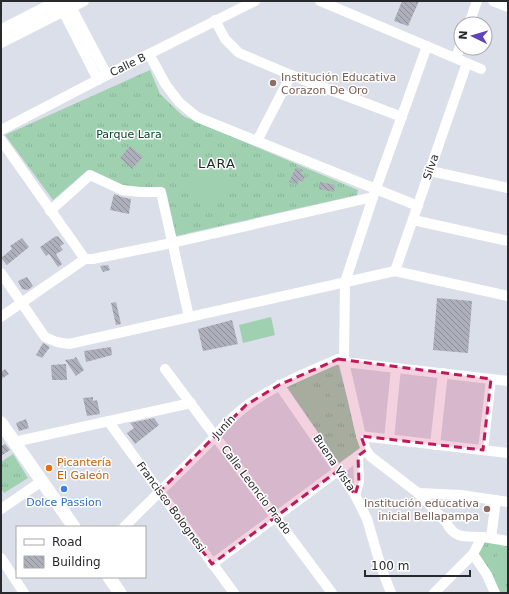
<svg xmlns="http://www.w3.org/2000/svg" width="509" height="594" font-family="'DejaVu Sans',sans-serif">
	<style>
		.grass { fill: url(#grass-tufts) }
		.garden { fill: #9fd1b0 }
		.building { fill: url(#building-back-hatch) }
		.lines { fill: none; stroke-linecap: round; stroke-linejoin: round }
		.minor { stroke: #fff; stroke-width: 10 }
		.major { stroke: #fff; stroke-width: 13 }
		.marked { fill: #c2185b; fill-opacity: 0.2; stroke: #c2185b; stroke-width: 3; stroke-dasharray: 8 5; stroke-linejoin: round }
		.education-dot { fill: #8d6e63; stroke: #fff; stroke-width: 1.5 }
		.food-dot { fill: #e8710a; stroke: #fff; stroke-width: 1.5 }
		.shop-dot { fill: #3f7fe0; stroke: #fff; stroke-width: 1.5 }
		.labels { text-anchor: middle; dominant-baseline: central; stroke-width: 3; stroke-linejoin: round; paint-order: stroke }
		.street-label { font-size: 11px; fill: #28292d; stroke: #fff }
		.education-label { font-size: 11px; fill: #785e54; stroke: #fff; text-anchor: start }
		.park-label { font-size: 11px; fill: #064325; stroke: #fff }
		.food-label { font-size: 11px; fill: #c56008; stroke: #fff; text-anchor: start }
		.shop-label { font-size: 11px; fill: #366cbe; stroke: #fff }
		.quarter-label { font-size: 13px; letter-spacing: 1px; fill: #28292d; stroke: #fff }
	</style>
	<defs>
		<pattern id="grass-tufts" width="24" height="20" patternUnits="userSpaceOnUse"><rect width="24" height="20" fill="#9fd1b0"/><path d="M3 7l-1-3M5 7V3M7 7l1-3M15 17l-1-3M17 17v-4M19 17l1-3" fill="none" stroke="#89b398"/></pattern>
		<pattern id="building-back-hatch" width="6" height="6" patternUnits="userSpaceOnUse"><rect width="6" height="6" fill="#adb0ba"/><path d="M-1 5l2 2M0 0l6 6M5-1l2 2" fill="none" stroke="#8d8f98"/></pattern>
	</defs>
	<rect width="100%" height="100%" fill="#dbdfe9"/>
	<g class="grass">
		<polygon points="150,70 160,94 183,116 358,190 357,195 176,236 162,189 135,188 110,182 88,170 53,200 5,135"/>
		<polygon points="338,364 361,447 339,463 287,387"/>
		<polygon points="13,454 28,478 4,493 1,489 1,462"/>
		<polygon points="483,542 508,545 508,593 498,593 477,551"/>
	</g>
	<g class="garden">
		<polygon points="199,166 229,184 217,205 187,187"/>
		<polygon points="271,317 275,335 243,343 239,325"/>
		<polygon points="323,373 338,394 332,398 317,377"/>
		<polygon points="305,379 323,405 310,415 291,390"/>
		<polygon points="498,546 508,548 508,582 494,580"/>
	</g>
	<g class="building">
		<polygon points="402,1 419,1 408,26 394,21"/>
		<polygon points="130,146 143,157 132,169 120,158"/>
		<polygon points="296,167 303,170 301,174 305,176 303,182 299,180 297,185 289,182"/>
		<polygon points="320,182 335,185 334,192 319,189"/>
		<polygon points="114,194 122,197 131,199 129,214 110,210"/>
		<polygon points="56,236 57,237 58,236 64,244 60,246 63,250 56,254 62,264 58,267 49,254 46,256 40,247"/>
		<polygon points="22,238 29,247 7,265 1,258 12,249 10,246"/>
		<polygon points="108,265 110,270 103,272 100,266"/>
		<polygon points="27,277 33,286 28,290 22,289 18,281"/>
		<polygon points="437,298 472,301 468,353 433,350"/>
		<polygon points="116,302 121,324 116,325 111,303"/>
		<polygon points="232,320 238,344 203,351 198,329"/>
		<polygon points="43,343 50,347 42,358 36,355"/>
		<polygon points="111,347 112,355 86,362 84,351"/>
		<polygon points="76,357 84,370 76,376 65,360 73,359"/>
		<polygon points="66,364 67,380 52,380 51,365"/>
		<polygon points="5,369 9,374 1,379 1,372"/>
		<polygon points="93,397 93,401 97,400 100,414 87,416 83,398"/>
		<polygon points="154,418 159,425 135,444 127,433 134,428 130,423"/>
		<polygon points="26,419 29,428 19,431 16,423"/>
		<polygon points="5,444 10,450 1,456 1,446"/>
	</g>
	<g class="lines">
		<g class="minor">
			<polyline points="68,1 107,75"/>
			<polyline points="320,1 481,69"/>
			<polyline points="493,1 508,7"/>
			<polyline points="61,7 98,80"/>
			<polyline points="215,20 225,39 239,53 291,75 402,117"/>
			<polyline points="469,24 477,1"/>
			<polyline points="1,43 84,1"/>
			<path d="M427 46 373 197 345 282 344 362 361 436 366 450 370 456 418 493 446 522C455 540 466 536 482 537 491 538 500 540 508 541"/>
			<polyline points="149,54 166,85 179,102 197,117 418,206"/>
			<polyline points="456,58 461,44"/>
			<polyline points="1,130 107,75 255,1"/>
			<polyline points="1,140 85,259 93,259 172,243 373,197"/>
			<polyline points="257,141 291,75"/>
			<polyline points="430,171 508,188"/>
			<polyline points="50,211 90,175 122,190 140,192 161,192 189,317"/>
			<polyline points="413,220 508,241"/>
			<polyline points="395,271 467,63"/>
			<polyline points="1,273 45,337 57,342 69,344 395,271 508,296"/>
			<polyline points="1,317 85,259"/>
			<polyline points="165,369 332,593"/>
			<polyline points="279,385 355,495 367,519 381,567 391,593"/>
			<polyline points="108,421 234,593"/>
			<polyline points="361,436 508,453"/>
			<polyline points="389,439 396,368"/>
			<polyline points="14,442 191,403"/>
			<polyline points="435,445 443,373"/>
			<polyline points="483,450 491,379"/>
			<polyline points="418,493 461,495 508,502"/>
			<polyline points="355,495 359,482 358,456"/>
			<polyline points="1,509 42,481"/>
			<path d="M124 527 215 437C220 429 226 424 232 418 262 390 301 375 338 359L344 362 508 381"/>
			<polyline points="491,538 496,500"/>
			<polyline points="473,554 487,575 495,593"/>
			<polyline points="1,558 24,593"/>
			<polyline points="212,564 366,450"/>
			<polyline points="434,593 473,554 482,537"/>
		</g>
		<g class="major">
			<polyline points="1,31 60,1"/>
			<polyline points="1,423 74,527"/>
			<polyline points="109,577 120,593"/>
		</g>
	</g>
	<path class="marked" d="M338 359 491 379 483 450 361 436 366 450 358 456 359 482 355 495 339 470 212 564 159 492 246 405 279 385Z"/>
	<g class="education-dot">
		<circle cx="273" cy="83" r="4"/>
		<circle cx="487" cy="509" r="4"/>
	</g>
	<circle class="food-dot" cx="49" cy="468" r="4"/>
	<circle class="shop-dot" cx="64" cy="489" r="4"/>
	<g class="labels">
		<g class="street-label">
			<text transform="translate(128 65) rotate(-26)">Calle B</text>
			<text transform="translate(431 167) rotate(-71)">Silva</text>
			<text transform="translate(224 427) rotate(-47)">Junín</text>
			<text transform="translate(334 463) rotate(56)">Buena Vista</text>
			<text transform="translate(256 490) rotate(53)">Calle Leoncio Prado</text>
			<text transform="translate(171 507) rotate(54)">Francisco Bolognesi</text>
		</g>
		<g class="education-label">
			<text x="281" y="77">Institución Educativa<tspan x="281" dy="13">Corazon De Oro</tspan></text>
			<text x="479" y="503" text-anchor="end">Institución educativa<tspan x="479" dy="13">inicial Bellapampa</tspan></text>
		</g>
		<g class="park-label">
			<text x="129" y="134">Parque Lara</text>
		</g>
		<g class="food-label">
			<text x="57" y="462">Picantería<tspan x="57" dy="13">El Galeón</tspan></text>
		</g>
		<g class="shop-label">
			<text x="64" y="502">Dolce Passion</text>
		</g>
		<g class="quarter-label">
			<text x="217" y="163">LARA</text>
		</g>
	</g>
	<rect width="509" height="594" fill="none" stroke="#28292d" stroke-width="4"/>
	<rect x="16" y="526" width="130" height="52" fill="#ffffff" stroke="#a9a9ab"/>
	<rect x="24" y="539" width="20" height="6" fill="#ffffff" stroke="#a9a9ab"/>
	<text x="52" y="546" font-size="12" fill="#28292d">Road</text>
	<rect x="24" y="556" width="20" height="12" fill="url(#building-back-hatch)" stroke="#a9a9ab"/>
	<text x="52" y="566" font-size="12" fill="#28292d">Building</text>
	<g transform="translate(473 36) rotate(275)"><circle r="19" fill="#ffffff" stroke="#a9a9ab"/>
	<path d="M0-3L7 15L0 10L-7 15Z" fill="#5d43bc"/>
	<text y="-6" font-size="11" font-weight="bold" text-anchor="middle" fill="#28292d">N</text>
	</g>
	<path d="M365 570v6h105v-6" fill="none" stroke="#28292d" stroke-width="2"/>
	<text x="371" y="570" font-size="12" fill="#28292d" stroke="#ffffff" stroke-width="3" paint-order="stroke">100 m</text>
</svg>
